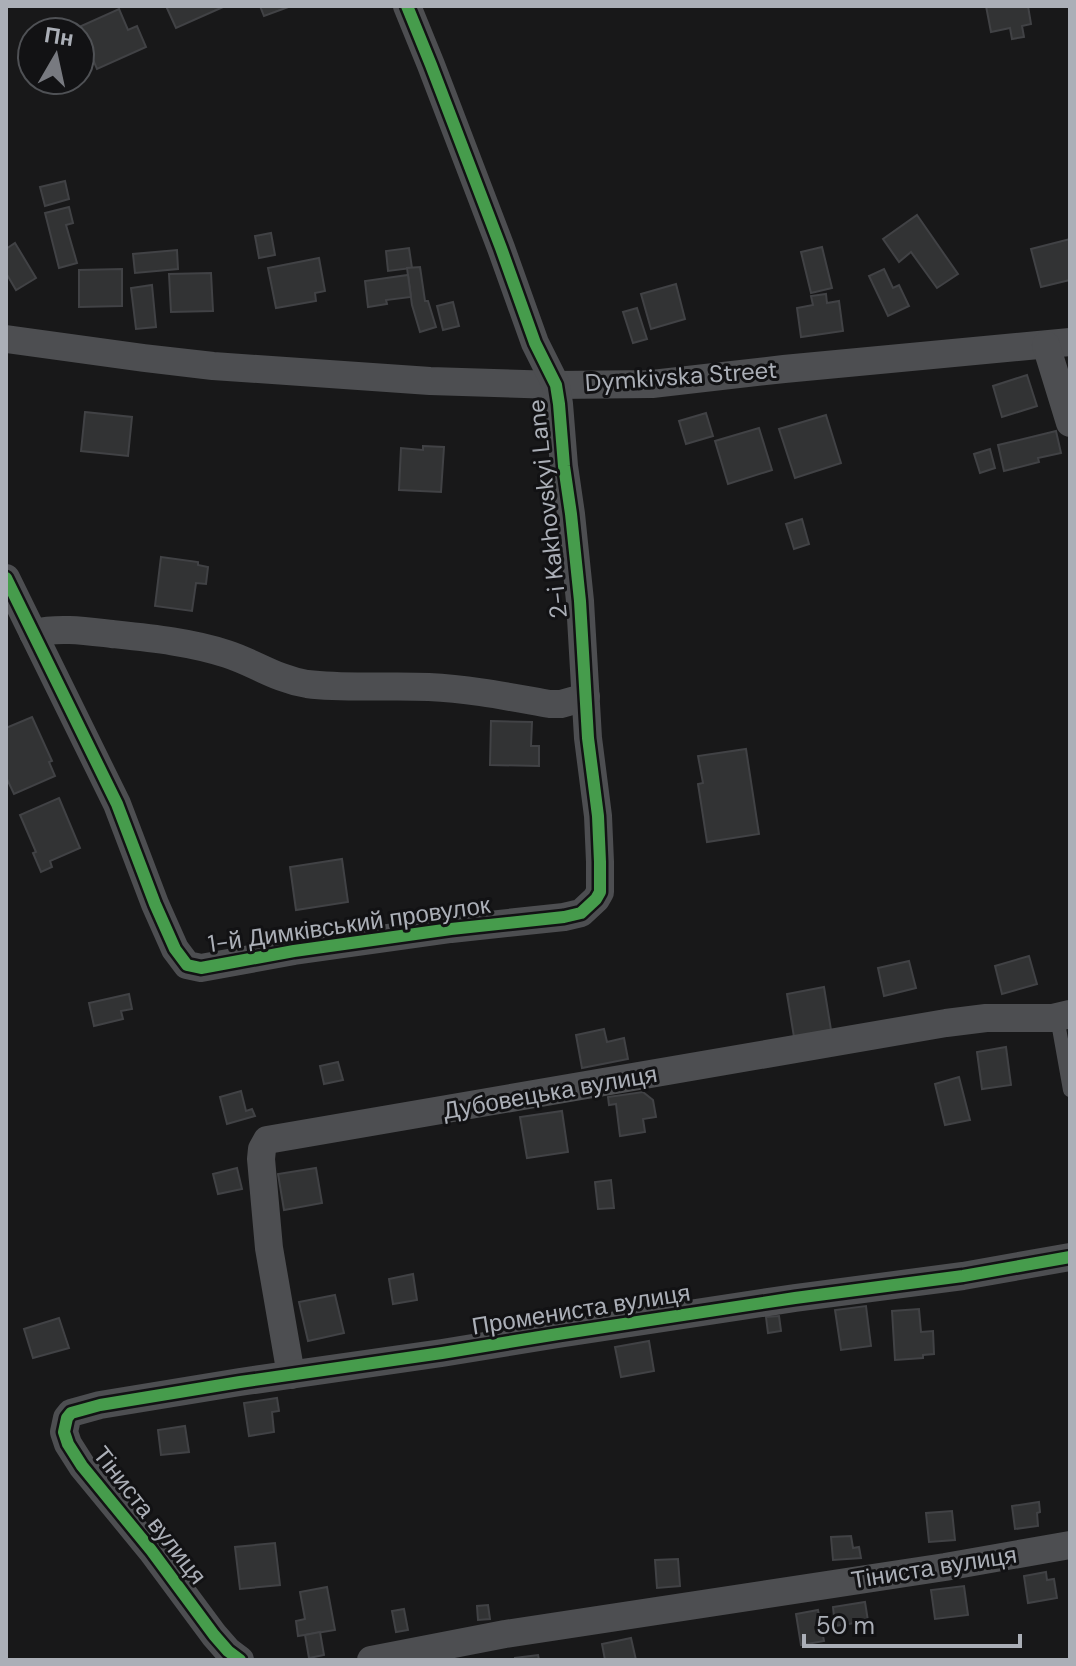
<svg xmlns="http://www.w3.org/2000/svg" width="1076" height="1666" font-family="'DM Sans',sans-serif">
	<style>
		.building { fill: #323334; stroke: #414245; stroke-width: 2 }
		.lines { fill: none; stroke-linecap: round; stroke-linejoin: round }
		.service { stroke: #4d4e51; stroke-width: 14 }
		.minor { stroke: #4d4e51; stroke-width: 28 }
		.cycleway-casing { stroke: #121214; stroke-width: 17 }
		.cycleway { stroke: #469c4c; stroke-width: 12 }
		.labels { text-anchor: middle; dominant-baseline: central; stroke-width: 6; stroke-linejoin: round; paint-order: stroke }
		.street-label { font-size: 24px; fill: #abafb7; stroke: #121214 }
	</style>
	<rect width="100%" height="100%" fill="#181819"/>
	<g class="building">
		<polygon points="166,6 223,6 223,7 176,28"/>
		<polygon points="260,6 291,6 264,16"/>
		<polygon points="986,6 1028,6 1031,24 1022,26 1024,37 1012,39 1010,28 991,32"/>
		<polygon points="119,9 128,30 137,26 146,47 97,69 79,27"/>
		<polygon points="65,181 69,199 45,206 40,187"/>
		<polygon points="69,207 73,223 66,225 77,263 59,268 45,213"/>
		<polygon points="917,215 958,274 937,288 911,252 899,262 883,239"/>
		<polygon points="271,233 275,255 259,258 255,236"/>
		<polygon points="1070,239 1070,280 1041,287 1031,249"/>
		<polygon points="15,243 36,278 16,290 6,273 6,249"/>
		<polygon points="822,247 832,288 811,293 801,252"/>
		<polygon points="409,248 412,268 388,271 386,251"/>
		<polygon points="177,250 178,269 135,273 133,254"/>
		<polygon points="319,258 325,291 315,293 316,301 276,308 268,268"/>
		<polygon points="420,267 425,301 428,301 436,327 420,332 412,305 407,268"/>
		<polygon points="122,269 122,306 79,307 79,270"/>
		<polygon points="884,269 893,288 899,285 909,306 888,316 869,276"/>
		<polygon points="211,273 213,311 171,312 169,274"/>
		<polygon points="408,275 411,297 386,300 387,304 368,307 365,281"/>
		<polygon points="676,284 685,319 651,329 641,294"/>
		<polygon points="152,285 156,327 136,329 131,288"/>
		<polygon points="826,294 827,303 839,301 843,331 801,337 797,308 813,305 811,296"/>
		<polygon points="453,302 459,326 443,330 437,306"/>
		<polygon points="637,308 647,339 633,343 623,312"/>
		<polygon points="1027,375 1037,406 1002,417 993,386"/>
		<polygon points="85,412 132,417 128,456 81,451"/>
		<polygon points="706,413 713,436 686,444 679,421"/>
		<polygon points="826,415 841,463 795,478 779,429"/>
		<polygon points="759,428 772,470 728,484 715,441"/>
		<polygon points="1056,431 1061,453 1038,458 1039,462 1004,471 998,445"/>
		<polygon points="423,446 444,447 441,492 399,490 401,448 423,450"/>
		<polygon points="990,449 995,468 980,473 974,454"/>
		<polygon points="802,519 809,544 794,549 786,524"/>
		<polygon points="161,557 198,562 198,565 208,567 206,584 196,583 192,611 155,606"/>
		<polygon points="32,717 52,761 49,762 55,776 14,794 6,777 6,728"/>
		<polygon points="491,721 532,722 531,746 539,746 539,766 490,765"/>
		<polygon points="746,749 759,834 707,842 698,784 703,783 698,756"/>
		<polygon points="59,798 80,848 50,861 52,867 41,872 33,853 36,852 20,815"/>
		<polygon points="342,859 348,902 296,910 290,867"/>
		<polygon points="1029,956 1037,984 1002,994 995,966"/>
		<polygon points="909,961 916,988 884,996 878,968"/>
		<polygon points="824,987 831,1030 794,1037 787,994"/>
		<polygon points="129,994 132,1009 121,1011 123,1019 94,1026 89,1003"/>
		<polygon points="604,1029 607,1042 624,1038 628,1059 582,1068 576,1035"/>
		<polygon points="1006,1047 1011,1085 982,1089 977,1052"/>
		<polygon points="338,1062 343,1080 324,1084 320,1066"/>
		<polygon points="959,1077 970,1120 945,1125 935,1084"/>
		<polygon points="241,1091 246,1111 252,1109 255,1116 227,1124 220,1097"/>
		<polygon points="643,1092 653,1100 656,1117 643,1119 645,1132 620,1136 616,1104 609,1105 608,1097"/>
		<polygon points="562,1111 568,1152 527,1158 520,1117"/>
		<polygon points="237,1168 242,1189 218,1194 213,1174"/>
		<polygon points="316,1168 322,1203 284,1210 278,1174"/>
		<polygon points="611,1180 614,1208 598,1209 595,1182"/>
		<polygon points="413,1274 417,1300 393,1304 389,1279"/>
		<polygon points="335,1295 344,1333 308,1341 299,1302"/>
		<polygon points="866,1306 871,1346 841,1350 835,1310"/>
		<polygon points="919,1309 921,1332 933,1331 934,1354 923,1355 923,1358 895,1360 892,1311"/>
		<polygon points="779,1316 781,1331 768,1333 766,1317"/>
		<polygon points="59,1318 69,1348 33,1358 24,1329"/>
		<polygon points="649,1341 654,1371 621,1377 615,1347"/>
		<polygon points="277,1398 279,1411 272,1412 274,1432 249,1436 244,1403"/>
		<polygon points="185,1426 189,1452 161,1455 158,1430"/>
		<polygon points="1039,1502 1040,1512 1037,1513 1038,1526 1015,1529 1012,1506"/>
		<polygon points="952,1511 955,1540 929,1542 926,1513"/>
		<polygon points="851,1536 853,1548 859,1547 861,1558 833,1560 831,1537"/>
		<polygon points="275,1543 280,1585 240,1589 235,1547"/>
		<polygon points="678,1559 680,1586 657,1588 655,1560"/>
		<polygon points="1046,1572 1047,1580 1054,1579 1057,1598 1028,1603 1024,1576"/>
		<polygon points="964,1586 968,1615 935,1619 931,1590"/>
		<polygon points="327,1587 335,1630 298,1636 296,1621 305,1619 300,1592"/>
		<polygon points="865,1602 868,1621 835,1626 833,1607"/>
		<polygon points="488,1605 490,1619 478,1620 477,1606"/>
		<polygon points="404,1609 408,1630 396,1632 392,1611"/>
		<polygon points="818,1610 824,1641 801,1645 796,1614"/>
		<polygon points="320,1632 324,1655 309,1658 305,1635"/>
		<polygon points="631,1638 636,1660 605,1660 602,1644"/>
		<polygon points="538,1655 539,1660 515,1660 515,1658"/>
	</g>
	<g class="lines">
		<polyline class="service" points="1057,1017 1070,1090"/>
		<g class="minor">
			<polyline points="6,339 144,358 213,366 430,381 556,385 652,384 784,369 1070,342"/>
			<polyline points="1046,345 1070,423"/>
			<polyline points="6,578 117,804 155,904 175,949 187,965 201,968 294,951 451,929 564,917 581,913 596,899 600,892 600,862 598,816 588,738 580,601 571,514 564,466 559,404 556,385 535,343 501,248 431,65 407,6"/>
			<path d="M33 633C60 627 86 631 112 634 150 638 191 642 227 654 255 663 276 679 307 684 348 689 388 685 429 687 471 689 510 697 550 704H561L586 697"/>
			<polyline points="291,1375 269,1248 261,1159 262,1149 267,1140 946,1023 986,1018 1053,1018 1070,1014"/>
			<polyline points="240,1660 228,1651 214,1635 151,1550 82,1466 68,1444 64,1432 67,1418 71,1413 100,1405 240,1382 442,1353 558,1334 795,1298 963,1276 1070,1257"/>
			<polyline points="371,1660 505,1634 945,1567 1070,1545"/>
		</g>
		<defs>
			<g id="cycleway">
				<polyline points="6,578 117,804 155,904 175,949 187,965 201,968 294,951 451,929 564,917 581,913 596,899 600,892 600,862 598,816 588,738 580,601 571,514 564,466 559,404 556,385 535,343 501,248 431,65 407,6"/>
				<polyline points="240,1660 228,1651 214,1635 151,1550 82,1466 68,1444 64,1432 67,1418 71,1413 100,1405 240,1382 442,1353 558,1334 795,1298 963,1276 1070,1257"/>
			</g>
		</defs>
		<use href="#cycleway" class="cycleway-casing"/>
		<use href="#cycleway" class="cycleway"/>
	</g>
	<g class="labels">
		<g class="street-label">
			<text transform="translate(681 376) rotate(-4)">Dymkivska Street</text>
			<text transform="translate(547 509) rotate(-96)">2-i Kakhovskyi Lane</text>
			<text transform="translate(349 924) rotate(-8)">1-й Димківський провулок</text>
			<text transform="translate(550 1092) rotate(-10)">Дубовецька вулиця</text>
			<text transform="translate(581 1309) rotate(-9)">Промениста вулиця</text>
			<text transform="translate(150 1515) rotate(52)">Тіниста вулиця</text>
			<text transform="translate(934 1567) rotate(-9)">Тіниста вулиця</text>
		</g>
	</g>
	<rect width="1076" height="1666" fill="none" stroke="#abafb7" stroke-width="16"/>
	<g transform="translate(56 56) rotate(9)"><circle r="38" fill="#121214" stroke="#4f5155" stroke-width="2"/>
	<path d="M0-6L14 30L0 20L-14 30Z" fill="#787a80"/>
	<text y="-12" font-size="22" font-weight="bold" text-anchor="middle" fill="#abafb7">Пн</text>
	</g>
	<path d="M804 1634v12h216v-12" fill="none" stroke="#abafb7" stroke-width="4"/>
	<text x="816" y="1634" font-size="24" fill="#abafb7" stroke="#121214" stroke-width="6" paint-order="stroke">50 m</text>
</svg>
